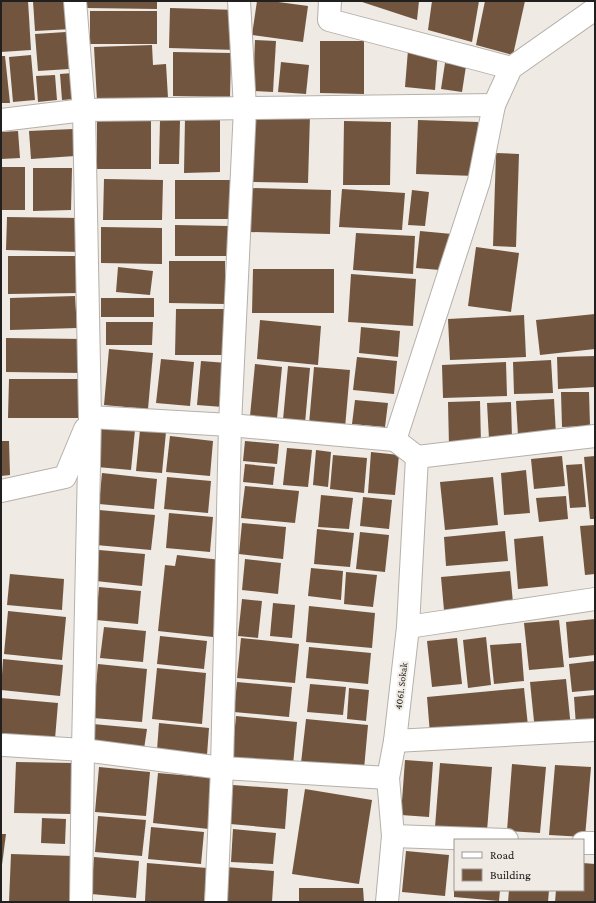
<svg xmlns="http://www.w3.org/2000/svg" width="596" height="903" font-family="'Crimson Pro',serif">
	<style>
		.building { fill: #72553f }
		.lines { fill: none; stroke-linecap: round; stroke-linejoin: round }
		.minor-casing { stroke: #b5b0aa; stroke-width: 24 }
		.minor { stroke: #fff; stroke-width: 22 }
		.labels { text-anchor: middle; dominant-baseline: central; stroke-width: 4; stroke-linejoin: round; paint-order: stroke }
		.street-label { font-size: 10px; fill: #22201e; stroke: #efeae3 }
	</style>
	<rect width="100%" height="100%" fill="#efeae3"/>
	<g class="building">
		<polygon points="1,1 28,1 31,50 1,52"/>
		<polygon points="33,1 70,1 72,29 35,31"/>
		<polygon points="87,1 157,1 157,9 87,8"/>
		<polygon points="257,1 271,1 308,6 303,42 252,35"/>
		<polygon points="359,1 419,1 417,20"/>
		<polygon points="432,1 479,1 472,42 428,30"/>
		<polygon points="485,1 525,1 513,55 476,45"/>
		<polygon points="170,8 238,10 237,50 169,48"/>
		<rect x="90" y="11" width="67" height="33"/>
		<polygon points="66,32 69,69 38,71 35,34"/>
		<polygon points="255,40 276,41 273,92 253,91"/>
		<polygon points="320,41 364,41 364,94 320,93"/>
		<polygon points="152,45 153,65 166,64 168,98 97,101 94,47"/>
		<polygon points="408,50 438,52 435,90 405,87"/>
		<polygon points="173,52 231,53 230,97 173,96"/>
		<polygon points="31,55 35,100 13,102 9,57"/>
		<polygon points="1,56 5,56 10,103 1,103"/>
		<polygon points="281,62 309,65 306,94 278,92"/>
		<polygon points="445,63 466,66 462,92 441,89"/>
		<polygon points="73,73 75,99 62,100 60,74"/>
		<polygon points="55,75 57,100 38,102 36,76"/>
		<polygon points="251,114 310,115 308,183 250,182"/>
		<rect x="97" y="117" width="54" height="52"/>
		<polygon points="185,118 220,118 220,172 184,173"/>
		<polygon points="160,120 180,120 179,164 159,164"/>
		<polygon points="418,120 478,122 476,176 416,174"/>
		<polygon points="344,121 391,122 390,185 343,185"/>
		<polygon points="73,129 75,156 31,159 29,131"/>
		<polygon points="18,131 20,158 1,159 1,132"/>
		<polygon points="496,153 519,154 516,247 493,246"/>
		<rect x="1" y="167" width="24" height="43"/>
		<polygon points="33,168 72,168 71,210 33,211"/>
		<polygon points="104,179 163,180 162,220 103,220"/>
		<rect x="175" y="180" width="58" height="39"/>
		<polygon points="251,188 331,190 330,234 250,232"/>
		<polygon points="342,189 405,193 402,230 339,227"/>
		<polygon points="412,190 429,192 425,226 408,225"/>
		<polygon points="7,217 81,218 80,252 6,250"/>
		<polygon points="175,225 228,226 228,256 175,256"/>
		<polygon points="101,227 162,228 162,264 101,263"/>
		<polygon points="420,231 452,234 440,270 416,268"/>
		<polygon points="356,233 415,236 413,274 353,270"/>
		<polygon points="476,247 519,253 511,312 468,306"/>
		<polygon points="8,256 79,256 80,293 8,294"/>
		<polygon points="169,261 225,261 225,304 169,303"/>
		<polygon points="118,267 153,271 150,295 116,292"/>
		<polygon points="253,269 334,269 334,313 252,313"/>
		<polygon points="351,274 416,279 413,326 348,322"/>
		<polygon points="75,296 77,328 10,330 10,298"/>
		<rect x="101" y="298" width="53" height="19"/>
		<polygon points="176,309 225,309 225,355 175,355"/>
		<polygon points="595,314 595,349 540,355 536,320"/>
		<polygon points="524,315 526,357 450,360 448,319"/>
		<polygon points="260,320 321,326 318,365 257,359"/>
		<polygon points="106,322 153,322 152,345 106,345"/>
		<polygon points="361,327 400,331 398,357 359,353"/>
		<polygon points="6,338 82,339 82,373 6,372"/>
		<polygon points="109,349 153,353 148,409 104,405"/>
		<polygon points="595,356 595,387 558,389 557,357"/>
		<polygon points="357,357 397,361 394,394 353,390"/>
		<polygon points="161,359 194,362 190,406 156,403"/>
		<polygon points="551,360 553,393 514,394 513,362"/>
		<polygon points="201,361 227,363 223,407 197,405"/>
		<polygon points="506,362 507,396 443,398 442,365"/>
		<polygon points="255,364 282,367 277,418 250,416"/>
		<polygon points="288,366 310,368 305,423 283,420"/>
		<polygon points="314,367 350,370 345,428 309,424"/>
		<polygon points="9,379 80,379 80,418 8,418"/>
		<polygon points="561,392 589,392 590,426 562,427"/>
		<polygon points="554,399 556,435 518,436 516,401"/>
		<polygon points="355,400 388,403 385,427 352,424"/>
		<polygon points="480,401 481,445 449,446 448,402"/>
		<polygon points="511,402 512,438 489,439 487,403"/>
		<polygon points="100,426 135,430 131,470 97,467"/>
		<polygon points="140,430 166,432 162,473 136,471"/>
		<polygon points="170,436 213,441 210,476 166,472"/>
		<polygon points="1,441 9,441 10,475 1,476"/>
		<polygon points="245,441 279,444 277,464 243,461"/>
		<polygon points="287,448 312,450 308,487 283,485"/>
		<polygon points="316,450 331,452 328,487 313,485"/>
		<polygon points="371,452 399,455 395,495 368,493"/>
		<polygon points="333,455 367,458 364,493 330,489"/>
		<polygon points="562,456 565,486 534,489 531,459"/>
		<polygon points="595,456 595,519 590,519 584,457"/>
		<polygon points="245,464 275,467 273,485 243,482"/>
		<polygon points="582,464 586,507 570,508 566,465"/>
		<polygon points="526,470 530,513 504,515 501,473"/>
		<polygon points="102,473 157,479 154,509 99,504"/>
		<polygon points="167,477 211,481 208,513 164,509"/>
		<polygon points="493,477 498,525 445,530 440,482"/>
		<polygon points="245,486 299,491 295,523 241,518"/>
		<polygon points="321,495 353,498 349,529 318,527"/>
		<polygon points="566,496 568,519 539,522 536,498"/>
		<polygon points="363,497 392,500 389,529 360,526"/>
		<polygon points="99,510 155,515 151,550 96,545"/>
		<polygon points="169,513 213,517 210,552 166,548"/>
		<polygon points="242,523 286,527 283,559 239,554"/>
		<polygon points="595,525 595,574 585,575 580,526"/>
		<polygon points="317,529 354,533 350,567 314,564"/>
		<polygon points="505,531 508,561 446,566 444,537"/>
		<polygon points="360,532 389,535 385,572 356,569"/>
		<polygon points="543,536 548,586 518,589 514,539"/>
		<polygon points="99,550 145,554 142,586 96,581"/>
		<polygon points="177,555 221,560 213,637 158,631 165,565 175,566"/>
		<polygon points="245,559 281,563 278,594 242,590"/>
		<polygon points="311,568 343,571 341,600 308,596"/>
		<polygon points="510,571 513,603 444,610 441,577"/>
		<polygon points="346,572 377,575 373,607 344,604"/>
		<polygon points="10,574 64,579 62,610 7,605"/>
		<polygon points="99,587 141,591 138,624 96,620"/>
		<polygon points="242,599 262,601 258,638 238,636"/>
		<polygon points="273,603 295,605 292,638 270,636"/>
		<polygon points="309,606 375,613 372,648 306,642"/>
		<polygon points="8,611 66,617 62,660 4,654"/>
		<polygon points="595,619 595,655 569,658 566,622"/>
		<polygon points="559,620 564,667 529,670 524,623"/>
		<polygon points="104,627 146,631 143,662 100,658"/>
		<polygon points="160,636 207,641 204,669 157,664"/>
		<polygon points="486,637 491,685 468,688 463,640"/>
		<polygon points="241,638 299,644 295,683 237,678"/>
		<polygon points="457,638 462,684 432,687 427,641"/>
		<polygon points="521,643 524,681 494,684 490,645"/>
		<polygon points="309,647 371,653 368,684 306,678"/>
		<polygon points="3,659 63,665 60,696 1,690"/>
		<polygon points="595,661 595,690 572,692 569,664"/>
		<polygon points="98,664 147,669 142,722 93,718"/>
		<polygon points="157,668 206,673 202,724 152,719"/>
		<polygon points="566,679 571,728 535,731 530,682"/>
		<polygon points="237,682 292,687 289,717 234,712"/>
		<polygon points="310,684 346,687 343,715 307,712"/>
		<polygon points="349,688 369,690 366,721 347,719"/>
		<polygon points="524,688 528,726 430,734 427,697"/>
		<polygon points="595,695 595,724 576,726 574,697"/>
		<polygon points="1,698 58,703 55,739 1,734"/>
		<polygon points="236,716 297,722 293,765 232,759"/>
		<polygon points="306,719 368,725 364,769 301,763"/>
		<polygon points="159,723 209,728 207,755 157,750"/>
		<polygon points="93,724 147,729 144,749 91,744"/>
		<polygon points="405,760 433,762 429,817 401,815"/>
		<polygon points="16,762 73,763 72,814 14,813"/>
		<polygon points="440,763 492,767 487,831 435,827"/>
		<polygon points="512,764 546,767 540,833 507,831"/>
		<polygon points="555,765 591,767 585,837 549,835"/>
		<polygon points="99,767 150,772 146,816 95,812"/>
		<polygon points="158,773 214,778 209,829 153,823"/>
		<polygon points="233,785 288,789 285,829 230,824"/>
		<polygon points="305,789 372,800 359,884 292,874"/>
		<polygon points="98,816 146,820 142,856 95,852"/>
		<polygon points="42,818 66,819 65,844 41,843"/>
		<polygon points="151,827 204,832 201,864 148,859"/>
		<polygon points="233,829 276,833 273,864 231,862"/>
		<polygon points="1,834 6,834 2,865 1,865"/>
		<polygon points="406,851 449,855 445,896 402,892"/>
		<polygon points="11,854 73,856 72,902 9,902"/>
		<polygon points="94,857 139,861 136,898 91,894"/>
		<polygon points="147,863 207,868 204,902 145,901"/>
		<polygon points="583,863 595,864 595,902 555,902 556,890 583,890"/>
		<polygon points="226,867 274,871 272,902 223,902"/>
		<polygon points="299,888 363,888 364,902 299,902"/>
		<polygon points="454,890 500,890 499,901 454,897"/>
		<polygon points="509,890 549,890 548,902 508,902"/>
	</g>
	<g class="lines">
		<defs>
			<g id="minor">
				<polyline points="75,1 84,110 90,417 83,750 81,902"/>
				<polyline points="330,1 329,20 511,68"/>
				<polyline points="1,120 84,110 494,105"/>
				<polyline points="90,417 230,425 395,440"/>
				<polyline points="395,440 417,457 408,627 395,741 595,730"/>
				<polyline points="395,440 479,181 494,105 511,68 595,9"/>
				<polyline points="417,457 595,436"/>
				<polyline points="1,491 65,477 85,429"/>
				<polyline points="408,627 595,599"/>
				<polyline points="4,745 83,750 222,768 388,778"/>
				<polyline points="393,836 507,840"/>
				<polyline points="583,843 595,843"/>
				<polyline points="216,902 222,768 230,425 245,108 239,1"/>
				<polyline points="387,902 393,836 388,778 395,741"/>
			</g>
		</defs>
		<use href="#minor" class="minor-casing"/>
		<use href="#minor" class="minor"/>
	</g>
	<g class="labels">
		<g class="street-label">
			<text transform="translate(401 686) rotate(-83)">4061. Sokak</text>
		</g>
	</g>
	<rect width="596" height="903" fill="none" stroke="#22201e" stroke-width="4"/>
	<rect x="454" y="839" width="130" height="52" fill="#efeae3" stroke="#9d9994"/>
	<rect x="462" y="852" width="20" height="6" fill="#ffffff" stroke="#9d9994"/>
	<text x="490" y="859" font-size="12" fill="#22201e">Road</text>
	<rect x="462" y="869" width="20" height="12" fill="#72553f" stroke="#9d9994"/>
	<text x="490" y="879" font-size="12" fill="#22201e">Building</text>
</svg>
